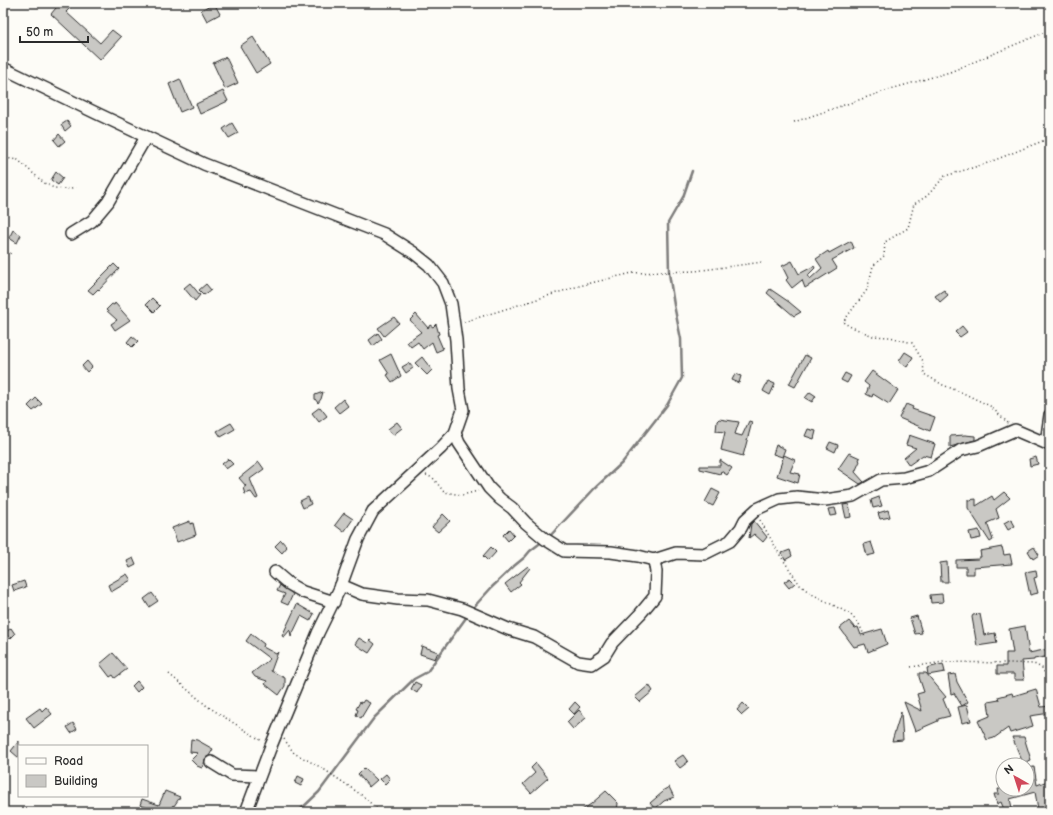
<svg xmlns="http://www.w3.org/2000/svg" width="1053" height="815" font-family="'Balsamiq Sans',sans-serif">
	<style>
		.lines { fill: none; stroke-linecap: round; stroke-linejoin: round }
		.stream { stroke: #7e7d7b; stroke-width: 2.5 }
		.building { fill: #c9c8c4; stroke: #2b2b2b }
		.minor-casing { stroke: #2b2b2b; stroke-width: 14 }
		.path { stroke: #2b2b2b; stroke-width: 1.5; stroke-dasharray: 1 3; stroke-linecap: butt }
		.minor { stroke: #fdfcf7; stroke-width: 11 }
	</style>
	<rect width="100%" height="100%" fill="#fdfcf7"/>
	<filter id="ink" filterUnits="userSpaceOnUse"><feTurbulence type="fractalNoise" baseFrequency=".025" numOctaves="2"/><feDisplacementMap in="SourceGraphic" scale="8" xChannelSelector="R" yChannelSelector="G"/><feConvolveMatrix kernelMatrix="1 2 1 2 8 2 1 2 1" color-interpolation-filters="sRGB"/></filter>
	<g filter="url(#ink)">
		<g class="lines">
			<g class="stream">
				<polyline points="549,537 595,488 622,463 667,405 682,378 681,339 674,305 669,273 668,223 683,197 692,171"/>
				<polyline points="472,609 492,587 514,566 525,557 530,551 543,541"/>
				<polyline points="298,812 319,792 374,718 414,679 427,672 468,615"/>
			</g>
		</g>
		<g class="building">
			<polygon points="60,3 75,3 66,12 100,43 112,30 121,37 100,60 51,14"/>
			<polygon points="214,3 220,14 207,21 201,10"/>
			<polygon points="253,37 270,64 256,73 240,46"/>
			<polygon points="226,57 238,83 225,89 213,63"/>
			<polygon points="180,79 192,107 180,112 169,84"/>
			<polygon points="223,91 228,101 200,114 196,104"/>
			<polygon points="67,121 71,126 65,131 61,125"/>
			<polygon points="232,123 238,133 229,138 223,129"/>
			<polygon points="59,134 65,141 59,146 54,140"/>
			<polygon points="56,172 63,178 58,185 51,180"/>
			<polygon points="13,230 21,235 17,243 9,238"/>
			<polygon points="851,241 854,248 832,260 837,268 805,288 802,280 792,288 786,280 788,278 782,266 792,261 799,274 814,266 815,268 808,275 810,279 822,268 816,259 828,251 829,253"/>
			<polygon points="114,264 119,269 99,290 98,289 93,294 88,290"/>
			<polygon points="190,283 200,295 195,301 184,288"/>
			<polygon points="206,284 211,290 204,295 199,290"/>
			<polygon points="770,289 789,302 801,312 794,316 767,293"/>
			<polygon points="944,290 948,295 940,302 935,296"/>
			<polygon points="152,298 160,306 154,312 146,304"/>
			<polygon points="115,303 130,320 115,330 111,324 117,320 106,310 112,304 114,305"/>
			<polygon points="416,314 428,328 430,325 433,327 436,324 439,334 437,335 443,349 436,352 432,342 423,349 418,342 411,347 407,342 421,332 410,320"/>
			<polygon points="394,317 399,323 384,336 378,328"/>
			<polygon points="962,326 967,332 960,337 955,332"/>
			<polygon points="378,333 382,339 373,346 369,340"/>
			<polygon points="132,336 138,341 132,347 127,342"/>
			<polygon points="905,352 913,357 907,367 899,361"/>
			<polygon points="391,354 401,376 392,382 387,375 389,374 380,360"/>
			<polygon points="805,355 811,358 795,387 789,384"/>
			<polygon points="422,357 432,370 427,375 415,363"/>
			<polygon points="87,361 92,367 87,372 82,366"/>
			<polygon points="409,363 413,368 406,373 402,367"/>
			<polygon points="872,371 898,390 889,404 873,394 872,397 866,394 869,386 864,382"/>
			<polygon points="845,373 851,376 847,383 841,380"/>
			<polygon points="735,374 741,376 739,383 732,380"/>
			<polygon points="768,381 775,384 770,395 763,391"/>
			<polygon points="323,392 321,399 318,403 315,399 315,395"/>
			<polygon points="810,392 816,396 812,402 805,398"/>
			<polygon points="36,398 42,404 33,411 28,406"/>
			<polygon points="343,399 348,406 339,413 334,407"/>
			<polygon points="906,404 913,407 912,409 935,417 930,431 899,418"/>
			<polygon points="320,407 327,416 319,422 312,413"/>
			<polygon points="719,419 739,422 735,434 742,436 749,421 752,422 743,456 721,450 725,432 716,431 717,421"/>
			<polygon points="397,422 402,428 393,435 388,429"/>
			<polygon points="231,423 235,429 221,437 217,431"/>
			<polygon points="808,429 816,431 814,439 805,436"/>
			<polygon points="909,435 935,444 931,457 923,455 909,465 904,458 916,448 906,445"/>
			<polygon points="965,435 975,436 975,440 950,447 950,436"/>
			<polygon points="830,442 838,445 835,452 827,448"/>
			<polygon points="776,445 785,449 782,457 773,454"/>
			<polygon points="849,453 860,458 859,460 860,461 855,472 864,482 860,484 838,469"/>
			<polygon points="784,455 795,460 790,472 800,474 798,483 777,476"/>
			<polygon points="1036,457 1038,464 1030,466 1029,459"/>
			<polygon points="228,459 233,464 226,469 222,464"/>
			<polygon points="720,460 732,468 727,475 721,471 720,474 700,469 700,466 720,466"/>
			<polygon points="259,462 264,469 250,479 258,498 256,499 251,492 245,494 243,488 246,486 239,478"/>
			<polygon points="712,489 720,493 713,506 705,502"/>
			<polygon points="1004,492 1010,498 996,509 999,518 987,523 993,540 990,542 968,508 968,500 976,499 976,506 992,496 994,500"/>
			<polygon points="308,497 311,504 303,508 300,501"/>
			<polygon points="879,497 882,506 873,508 871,500"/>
			<polygon points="849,504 851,517 846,518 843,505"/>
			<polygon points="835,508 837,515 830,516 828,509"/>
			<polygon points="888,510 890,517 880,519 878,513"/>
			<polygon points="344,513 353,519 344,532 335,525"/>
			<polygon points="443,514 450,521 438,532 432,527"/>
			<polygon points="1011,519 1015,526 1008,530 1004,523"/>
			<polygon points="190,521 190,524 193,523 196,535 177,542 172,528"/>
			<polygon points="754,521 767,537 763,542 754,534 749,538 751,524"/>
			<polygon points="509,529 514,535 508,541 503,535"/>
			<polygon points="979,530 981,538 971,540 969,532"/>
			<polygon points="281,540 287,547 282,553 275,546"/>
			<polygon points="871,542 875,554 867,556 864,544"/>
			<polygon points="491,547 496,552 488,561 483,556"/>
			<polygon points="1002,547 1004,555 1010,554 1012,564 974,567 974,574 966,574 966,567 956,567 956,560 979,559 979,557 981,557 980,551"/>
			<polygon points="1034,547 1039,555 1033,559 1028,551"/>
			<polygon points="790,550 792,556 785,560 782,553"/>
			<polygon points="133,558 136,565 130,568 127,561"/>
			<polygon points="947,562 948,582 941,582 940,563"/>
			<polygon points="528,566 530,568 519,582 521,584 511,592 505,584"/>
			<polygon points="1036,570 1037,577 1034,578 1038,593 1030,595 1025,572"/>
			<polygon points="127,574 131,580 111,592 108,585"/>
			<polygon points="790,578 795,583 789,588 784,582"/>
			<polygon points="24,581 26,587 14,591 12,585"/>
			<polygon points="280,585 293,594 288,605 281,602 285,594 277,591"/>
			<polygon points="152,593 158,601 149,607 144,599"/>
			<polygon points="942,594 943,602 931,603 930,595"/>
			<polygon points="297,604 314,614 310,621 301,616 291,637 290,630 284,637 282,636"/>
			<polygon points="980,614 984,635 995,633 997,643 977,646 972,617 973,615"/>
			<polygon points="917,616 922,633 915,634 910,618"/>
			<polygon points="849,621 855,628 858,627 861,635 882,629 887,644 868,652 865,644 854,647 840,628"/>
			<polygon points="1025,626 1029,653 1049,649 1050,656 1034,659 1034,660 1022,661 1024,680 1014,680 1014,674 997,674 997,666 1006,666 1006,653 1013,653 1009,629"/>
			<polygon points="11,628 15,634 10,639 5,633"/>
			<polygon points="251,634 264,644 263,647 276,654 278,652 271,671 285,678 285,686 279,695 265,684 267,681 255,677 252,673 270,659 246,641"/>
			<polygon points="359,638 367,643 370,640 375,644 369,653 355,644"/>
			<polygon points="422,646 438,652 435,659 420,654"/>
			<polygon points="113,653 127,669 115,678 113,675 110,677 100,664"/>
			<polygon points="943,664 945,672 928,675 927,668"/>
			<polygon points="919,673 926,673 946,697 943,699 950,716 938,719 938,721 915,731 904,702 922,711 917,694 924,692 919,677"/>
			<polygon points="955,674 957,682 968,702 962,706 954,693 951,694 948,675"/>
			<polygon points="137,681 142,687 137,692 132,686"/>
			<polygon points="415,682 421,685 417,693 411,689"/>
			<polygon points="649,685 653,691 640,702 635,697"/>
			<polygon points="1036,689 1041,707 1050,706 1050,713 1030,716 1033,726 1010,733 1008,728 994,738 987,740 978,721 990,716 988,702 999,700 998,697 1012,693 1013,696"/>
			<polygon points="364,700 370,703 361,718 356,715 358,710 356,709 360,702 362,703"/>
			<polygon points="575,702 580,707 574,714 569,709"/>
			<polygon points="743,703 749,709 742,715 737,710"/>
			<polygon points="967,705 971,721 962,723 958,707"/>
			<polygon points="46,707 52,714 34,728 26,718 40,708 42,711"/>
			<polygon points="579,710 586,718 573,729 567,722"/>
			<polygon points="901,712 903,740 892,741"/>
			<polygon points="73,723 77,729 71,733 67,727"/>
			<polygon points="1012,737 1024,737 1031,760 1023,763"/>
			<polygon points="191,739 197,740 213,749 209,756 205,759 204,764 202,768 197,766 191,760 198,753 190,752"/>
			<polygon points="19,741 19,758 11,751"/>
			<polygon points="683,755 688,762 680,768 674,761"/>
			<polygon points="536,763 548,778 531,793 523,784 535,773 531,768"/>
			<polygon points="1034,767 1037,785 1050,780 1050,806 1038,809 1035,792 1010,799 1013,812 1005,812 1001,802 997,804 994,794 999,794 998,789 1005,789 1006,792 1017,789 1027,789 1027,787 1031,786 1028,768"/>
			<polygon points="364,768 377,780 369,787 358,774"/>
			<polygon points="386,774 390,779 385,784 380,779"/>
			<polygon points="298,776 304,779 301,786 295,783"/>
			<polygon points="669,787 674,797 664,801 655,809 650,803 663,792 662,791"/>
			<polygon points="165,791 180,797 174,806 173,805 171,808 177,810 177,812 156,812 156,811 140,805 142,799 159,805"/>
			<polygon points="606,791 618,803 617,812 579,812 591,804"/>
		</g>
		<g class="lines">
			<defs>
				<g id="minor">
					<polyline points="3,68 96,113 204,164 384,234 414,253 429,265 443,283 451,304 456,340 459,389 463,410 455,433 441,448 373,511 358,539 340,588 318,633 271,746 246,812"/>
					<polyline points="71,234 92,221 108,202 146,137"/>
					<polyline points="455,433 459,443 489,488 500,499 512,508 526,523 545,539 564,551 611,552 638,556 654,560 676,553 704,554 730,541 741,528 745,520 757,509 779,499 797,497 825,500 853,496 881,480 904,478 929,471 961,450 978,446 1015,430 1050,445"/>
					<polyline points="1046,443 1050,415"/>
					<polyline points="275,572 289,584 303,592 334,602"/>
					<polyline points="341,585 362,594 398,599 428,600 462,609 508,629 534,637 578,662 592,664 604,656 612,643 640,614 655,596 656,572 654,560"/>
					<polyline points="211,762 232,775 259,776"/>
				</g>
			</defs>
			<use href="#minor" class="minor-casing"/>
			<g class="path">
				<polyline points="794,122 891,89 950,72 1050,30"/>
				<polyline points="3,161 5,158 18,160 44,183 54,188 66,189 76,187"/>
				<polyline points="3,249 13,255"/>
				<polyline points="464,322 579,286 632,273 695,271 763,262"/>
				<polyline points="1008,423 990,406 963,393 943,385 924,374 923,361 912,343 890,337 873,336 849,326 843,322 867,290 873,266 884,256 885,242 908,228 914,204 927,196 945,176 985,164 1050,138"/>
				<polyline points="426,475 433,478 444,492 462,495 478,491"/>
				<polyline points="760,520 780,555 800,585 810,593 850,614 859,624 865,637"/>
				<polyline points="911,667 943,662 1011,663 1034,664 1042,668 1050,682"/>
				<polyline points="169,674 207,706 262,741"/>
				<polyline points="284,739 294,753 322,768 347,785 363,796 380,812"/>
			</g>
			<use href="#minor" class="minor"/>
		</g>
	</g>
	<rect width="1053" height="815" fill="none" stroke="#fdfcf7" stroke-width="16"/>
	<rect x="8" y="8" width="1037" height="799" fill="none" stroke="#2b2b2b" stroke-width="1.5" filter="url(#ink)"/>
	<rect x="18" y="745" width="130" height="52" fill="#fdfcf7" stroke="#a9a8a5"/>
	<rect x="26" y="758" width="20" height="6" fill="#fdfcf7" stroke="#a9a8a5"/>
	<text x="54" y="765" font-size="12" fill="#2b2b2b">Road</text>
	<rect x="26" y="775" width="20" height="12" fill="#c9c8c4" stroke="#a9a8a5"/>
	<text x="54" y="785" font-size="12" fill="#2b2b2b">Building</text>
	<g transform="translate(1015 777) rotate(321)"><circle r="19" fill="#fdfcf7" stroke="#a9a8a5"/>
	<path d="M0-3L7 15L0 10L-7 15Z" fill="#d1495b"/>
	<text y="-6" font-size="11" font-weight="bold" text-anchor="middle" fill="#2b2b2b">N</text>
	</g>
	<path d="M20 36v6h68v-6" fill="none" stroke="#2b2b2b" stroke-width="2"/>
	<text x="26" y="36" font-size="12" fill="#2b2b2b" stroke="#fdfcf7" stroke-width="3" paint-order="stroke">50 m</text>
</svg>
